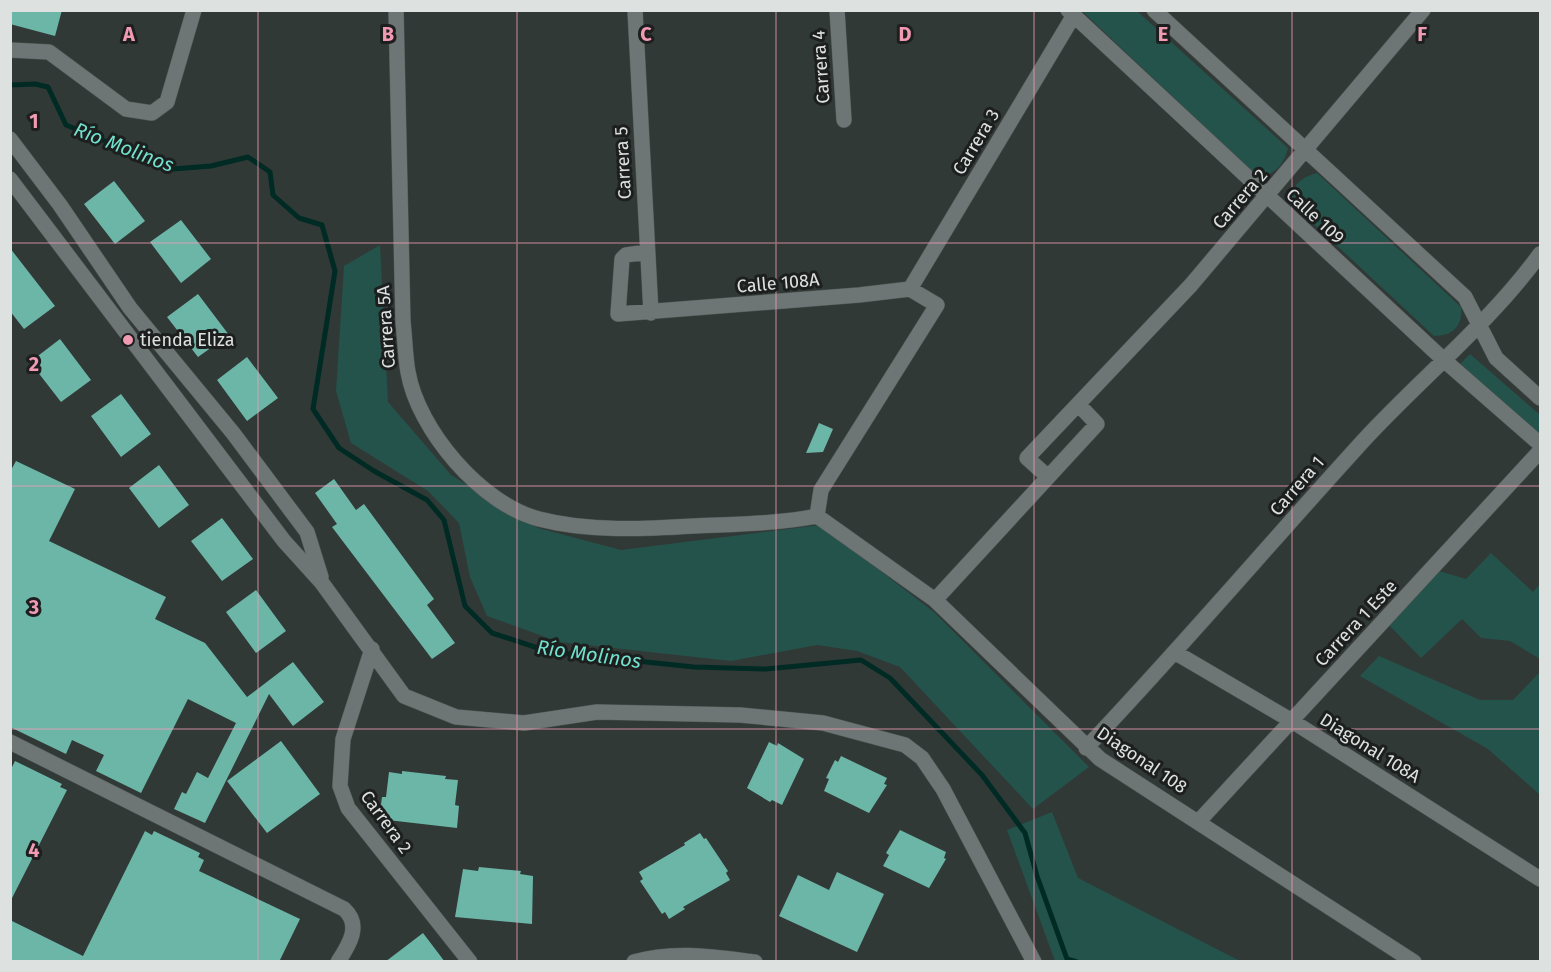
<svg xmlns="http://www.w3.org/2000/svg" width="1551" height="972" viewBox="0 0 1551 972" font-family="'Fira Sans',sans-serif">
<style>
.green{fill:#24534b}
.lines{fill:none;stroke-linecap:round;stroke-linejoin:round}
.stream{stroke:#002b24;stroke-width:5}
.building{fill:#6cb6a8}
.minor-casing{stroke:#505655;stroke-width:16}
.minor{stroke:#6d7674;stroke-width:15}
.grid{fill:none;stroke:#f19ab4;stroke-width:1.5;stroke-opacity:0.55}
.poi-dot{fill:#f19ab4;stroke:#1c1f1e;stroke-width:2}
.labels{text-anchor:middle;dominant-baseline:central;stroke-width:6;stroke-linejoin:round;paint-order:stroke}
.street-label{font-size:18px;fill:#dde1e0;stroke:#1c1f1e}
.poi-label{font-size:18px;fill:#dde1e0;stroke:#1c1f1e;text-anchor:start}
.water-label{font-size:20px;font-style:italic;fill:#72e2ce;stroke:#1c1f1e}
.grid-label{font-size:20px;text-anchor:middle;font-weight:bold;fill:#f19ab4;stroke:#1c1f1e;stroke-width:6;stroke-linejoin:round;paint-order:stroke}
</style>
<rect width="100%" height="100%" fill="#313937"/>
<path class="green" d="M 1082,11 L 1137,11 L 1288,148 C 1283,166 1277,172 1259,178 Z
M 1317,173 L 1461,307 C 1463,326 1453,336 1434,336 L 1290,202 C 1291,185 1302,177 1317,173 Z
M 380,245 L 388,402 L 451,475 L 538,528 L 621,550 L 820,525 L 934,612 L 1089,767 L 1033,809 L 900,667 L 857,651 L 817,645 L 731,661 L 559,642 L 487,616 L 470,577 L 459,523 L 428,491 L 351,443 L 336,391 L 344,266 Z
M 1470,354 L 1540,415 L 1540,434 L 1460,364 Z
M 1491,553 L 1533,592 L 1540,584 L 1540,659 L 1510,641 L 1481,638 L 1462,619 L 1421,658 L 1385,621 L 1439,571 L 1466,579 Z
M 1379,656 L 1480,700 L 1513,700 L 1540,672 L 1540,795 L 1488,749 L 1360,676 Z
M 1052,812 L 1078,878 L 1240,961 L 1055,961 L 1007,830 Z"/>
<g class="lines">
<path class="stream" d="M 10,85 L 35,84 L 48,87 L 66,125 L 173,169 L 211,166 L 248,157 L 270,172 L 273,195 L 299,218 L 322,225 L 335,271 L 313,409 L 339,448 L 374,471 L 427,500 L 444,520 L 465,606 L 492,633 L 550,652 L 694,667 L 766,669 L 861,660 L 890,678 L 982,775 L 1025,833 L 1037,876 L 1067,959 L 1077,962"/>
</g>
<path class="building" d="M 10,10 L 62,10 L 55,36 L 10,24 Z
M 114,181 L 145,221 L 115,244 L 84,204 Z
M 181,220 L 211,259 L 181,283 L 150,242 Z
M 10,248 L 55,306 L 24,329 L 10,311 Z
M 198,294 L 229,335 L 198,357 L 167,317 Z
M 60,339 L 91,380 L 61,402 L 30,362 Z
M 247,357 L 278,398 L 247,421 L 217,380 Z
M 121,394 L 151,434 L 121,457 L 91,416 Z
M 819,423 L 833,429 L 823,452 L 806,453 Z
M 16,461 L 75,489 L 49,541 L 166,597 L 155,619 L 205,643 L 247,697 L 293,662 L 324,702 L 293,726 L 269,694 L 205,823 L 174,809 L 182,792 L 186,794 L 197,772 L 208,778 L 236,723 L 188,699 L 141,793 L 96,771 L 104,755 L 72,740 L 66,754 L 10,727 L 10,472 Z
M 159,465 L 189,505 L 159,528 L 129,488 Z
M 334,479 L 356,510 L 364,504 L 434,599 L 427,605 L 455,643 L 432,659 L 332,527 L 337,524 L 315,493 Z
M 222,518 L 253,559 L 222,581 L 191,541 Z
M 256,590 L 286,631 L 256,653 L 226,612 Z
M 281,741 L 320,794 L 267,833 L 227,781 Z
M 769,742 L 777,746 L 778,743 L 804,759 L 782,805 L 772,800 L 770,802 L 747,788 Z
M 841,756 L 887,778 L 884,784 L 887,785 L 869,813 L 824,791 L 829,779 L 826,778 L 835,760 L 838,762 Z
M 15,761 L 62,784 L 60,787 L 67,790 L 10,902 L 10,771 Z
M 402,771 L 446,776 L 445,779 L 458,780 L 455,805 L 459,806 L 457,828 L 379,819 L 382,797 L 386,797 L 389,772 L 402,774 Z
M 900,830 L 946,852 L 944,858 L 946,859 L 929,888 L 883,866 L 889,855 L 886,853 Z
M 145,831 L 152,835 L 154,831 L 200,853 L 198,857 L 204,860 L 199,871 L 300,919 L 279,962 L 10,962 L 10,920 L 83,956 Z
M 700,833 L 704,839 L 706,838 L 728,871 L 726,873 L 730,880 L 683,907 L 685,909 L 669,919 L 665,912 L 662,914 L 640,881 L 643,879 L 639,872 L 685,845 L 684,843 Z
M 479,867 L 521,871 L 520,874 L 533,876 L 532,924 L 455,917 L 463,869 L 478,871 Z
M 837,872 L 884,894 L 857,952 L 779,916 L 798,875 L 829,890 Z
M 423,933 L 445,962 L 385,962 Z"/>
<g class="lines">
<defs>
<path id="minor" d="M 396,10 L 403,322 C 405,338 405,356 408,372 C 418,430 481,504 539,519 C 589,532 644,529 694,526 C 735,524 777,524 817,516
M 635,10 L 651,313
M 837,10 L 844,120
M 1068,10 L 1445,361 L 1540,444
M 1154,10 L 1465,297 L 1496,358 L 1540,398
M 10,50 L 49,52 L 126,109 L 152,113 L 167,102 L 194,10
M 10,139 L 60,205 L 130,308 L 233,433 L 307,532 L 321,577
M 10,179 L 284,541 L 322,583 L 404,696 L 456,717 L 524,723 L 597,712 L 740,715 L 823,723 L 905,745 L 922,758 L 943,789 L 1034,962
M 647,252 L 626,255 L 622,259 L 618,314 L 859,295 L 910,289 L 937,305 L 821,490 L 817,516
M 910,289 L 1074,15
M 1047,476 L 1027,458 L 1191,285 L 1423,10
M 817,516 L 935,600 L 1100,759 L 1414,962
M 935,600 L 1097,424 L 1078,404
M 372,649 L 343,739 L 340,786 L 348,808 L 470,962
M 1176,653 L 1292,721 L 1540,879
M 10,742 L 344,909 C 362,925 349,945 338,962
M 1086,748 C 1181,648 1270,543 1363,441 C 1421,378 1489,324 1540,254
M 1199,821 L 1540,451
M 634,962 C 674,950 715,957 755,962"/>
</defs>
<use href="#minor" class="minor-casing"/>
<use href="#minor" class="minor"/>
</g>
<path class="grid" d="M 258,10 L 258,962M 517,10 L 517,962M 776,10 L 776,962M 1034,10 L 1034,962M 1292,10 L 1292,962M 10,243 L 1540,243M 10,486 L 1540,486M 10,729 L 1540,729"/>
<circle class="poi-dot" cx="128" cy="340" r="6"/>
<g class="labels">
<g class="street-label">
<text transform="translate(821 67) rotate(-94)">Carrera 4</text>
<text transform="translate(976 142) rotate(-59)">Carrera 3</text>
<text transform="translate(623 163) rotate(-93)">Carrera 5</text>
<text transform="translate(1240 199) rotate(-49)">Carrera 2</text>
<text transform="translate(1315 216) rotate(43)">Calle 109</text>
<text transform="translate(778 283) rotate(-5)">Calle 108A</text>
<text transform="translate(386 327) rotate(-94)">Carrera 5A</text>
<text transform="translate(1297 486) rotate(-49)">Carrera 1</text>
<text transform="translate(1356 623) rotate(-47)">Carrera 1 Este</text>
<text transform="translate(1370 748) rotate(32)">Diagonal 108A</text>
<text transform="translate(1142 760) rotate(34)">Diagonal 108</text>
<text transform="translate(386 822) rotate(54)">Carrera 2</text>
</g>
<g class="poi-label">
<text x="140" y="340">tienda Eliza</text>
</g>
<g class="water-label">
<text transform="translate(124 147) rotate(21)">Río Molinos</text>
<text transform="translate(589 654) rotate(8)">Río Molinos</text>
</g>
</g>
<g class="grid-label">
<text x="129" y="41">A</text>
<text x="388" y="41">B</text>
<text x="646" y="41">C</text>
<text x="905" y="41">D</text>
<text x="1163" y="41">E</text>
<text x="1422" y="41">F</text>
<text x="34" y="128">1</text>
<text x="34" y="371">2</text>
<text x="34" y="614">3</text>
<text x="34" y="857">4</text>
</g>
<rect width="1551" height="972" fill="none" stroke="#dde1e0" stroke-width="24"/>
</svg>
